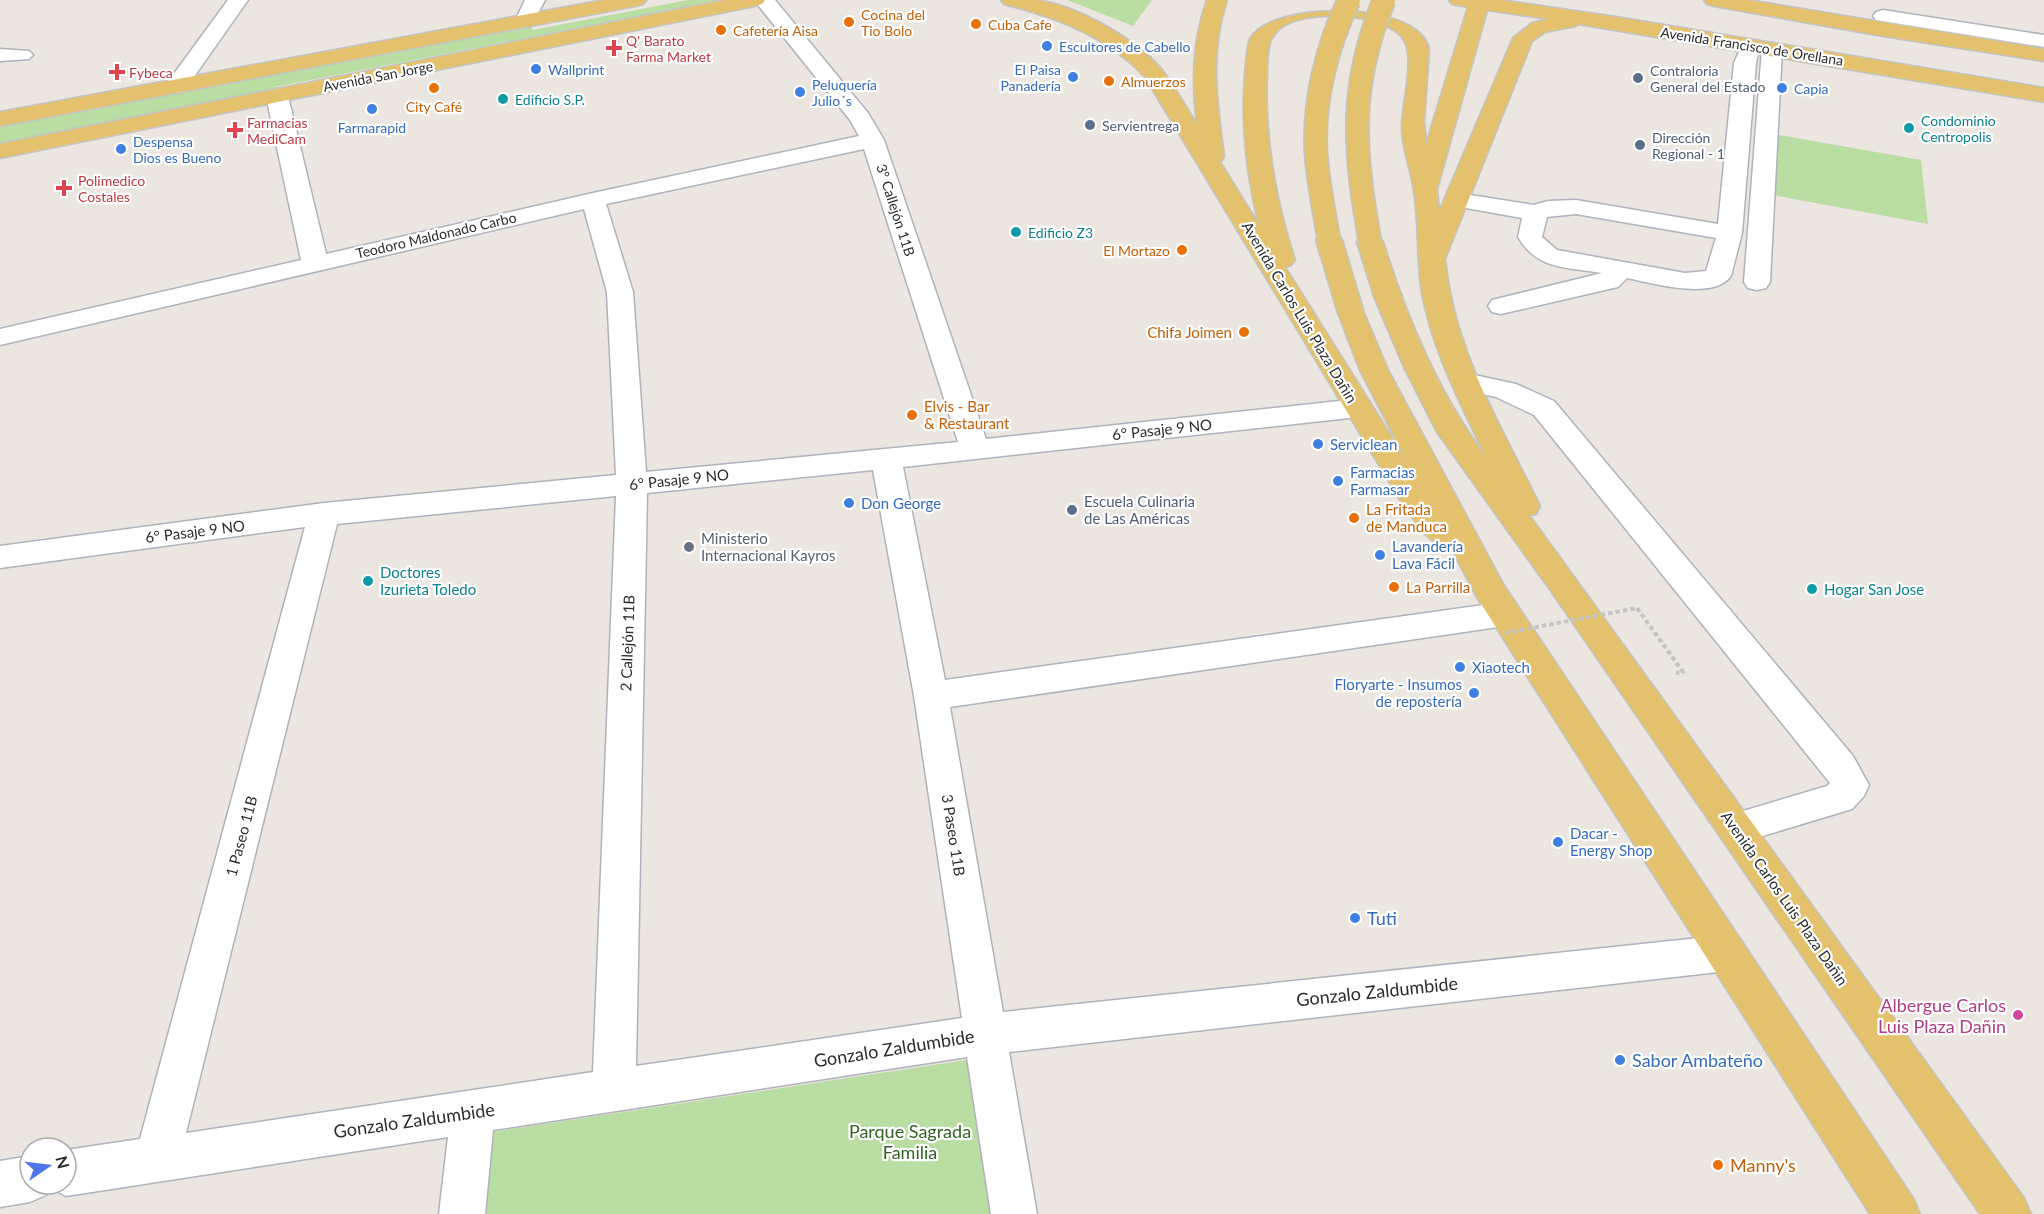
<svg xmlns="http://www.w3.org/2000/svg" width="2044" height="1214" viewBox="0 0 2044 1214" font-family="Lato,sans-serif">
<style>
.green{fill:#b9dda2}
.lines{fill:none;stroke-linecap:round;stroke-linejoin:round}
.minor-casing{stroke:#b0b2bb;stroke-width:3}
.major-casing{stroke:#c4c4c4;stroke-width:3}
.path{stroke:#c4c4c4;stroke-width:4;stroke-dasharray:4.5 3;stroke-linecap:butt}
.minor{fill:#fff;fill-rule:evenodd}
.major{fill:#e4c26d;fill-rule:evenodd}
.major-bridge-casing{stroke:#c4c4c4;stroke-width:25;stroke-linecap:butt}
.path-bridge{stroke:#c4c4c4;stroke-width:4;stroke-dasharray:4.5 3;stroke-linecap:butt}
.major-bridge{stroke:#e4c26d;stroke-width:22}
.food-dot{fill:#e8710a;stroke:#fff;stroke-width:2}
.shop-dot{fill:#3f7fe0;stroke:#fff;stroke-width:2}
.health-dot{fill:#e0444e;stroke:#fff;stroke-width:2}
.service-dot{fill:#5c6f8a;stroke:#fff;stroke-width:2}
.culture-dot{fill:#0f9aa8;stroke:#fff;stroke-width:2}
.worship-dot{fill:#6b7280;stroke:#fff;stroke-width:2}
.hotel-dot{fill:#d1479c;stroke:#fff;stroke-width:2}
.labels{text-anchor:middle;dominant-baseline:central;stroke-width:4.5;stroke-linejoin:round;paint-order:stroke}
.far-food-label{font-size:14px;fill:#c56008;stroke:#fff;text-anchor:start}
.far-health-label{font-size:14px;fill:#be3a42;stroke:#fff;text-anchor:start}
.far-shop-label{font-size:14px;fill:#366cbe;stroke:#fff;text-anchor:start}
.far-street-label{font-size:14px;fill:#2c2c2c;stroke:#fff}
.far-service-label{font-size:14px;fill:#4e5e75;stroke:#fff;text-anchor:start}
.far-culture-label{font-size:14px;fill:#0d838f;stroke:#fff;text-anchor:start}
.street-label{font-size:15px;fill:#2c2c2c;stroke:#fff}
.food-label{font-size:15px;fill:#c56008;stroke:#fff;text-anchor:start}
.shop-label{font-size:15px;fill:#366cbe;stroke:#fff;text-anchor:start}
.service-label{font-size:15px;fill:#4e5e75;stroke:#fff;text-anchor:start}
.worship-label{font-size:15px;fill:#5b616d;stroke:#fff;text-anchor:start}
.culture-label{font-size:15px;fill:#0d838f;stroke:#fff;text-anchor:start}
.near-shop-label{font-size:18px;fill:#366cbe;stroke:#fff;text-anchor:start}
.near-street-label{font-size:18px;fill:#2c2c2c;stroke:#fff}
.near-hotel-label{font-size:18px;fill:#b23c85;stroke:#fff;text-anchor:end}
.near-park-label{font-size:18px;fill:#336322;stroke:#fff}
.near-food-label{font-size:18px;fill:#c56008;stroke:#fff;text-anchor:start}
</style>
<rect width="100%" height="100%" fill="#ece6e0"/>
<path class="green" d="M 688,0 L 723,0 L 275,87 L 277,96 L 0,151 L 0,119 L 526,19 L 533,30 Z
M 1067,0 L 1152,0 L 1133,26 Z
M 1774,134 L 1921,160 L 1928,224 L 1773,195 Z
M 973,1059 L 994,1214 L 483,1214 L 492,1132 Z"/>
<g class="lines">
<defs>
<path id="minor" d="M 228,0 L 248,0 L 184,91 L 176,93 L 168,91 L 165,86 Z
M 525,0 L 545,0 L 533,23 L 519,23 L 516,19 Z
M 754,0 L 775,0 L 868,113 L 884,140 L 986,439 L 1358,399 L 1368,401 L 1372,408 L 1368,415 L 1358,417 L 903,467 L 945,680 L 1505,602 L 1517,605 L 1522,614 L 1517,623 L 1505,626 L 950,707 L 1003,1012 L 1727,935 L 1741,940 L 1747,953 L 1741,966 L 1727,971 L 1009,1052 L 1037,1214 L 991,1214 L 967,1057 L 493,1130 L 485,1214 L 439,1214 L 448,1137 L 66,1196 L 49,1187 L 46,1195 L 30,1202 L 0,1207 L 0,1161 L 30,1156 L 30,1184 L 66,1184 L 66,1150 L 140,1139 L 305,527 L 0,568 L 0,546 L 324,503 L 616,475 L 607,292 L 584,209 L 0,345 L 0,329 L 301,260 L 266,96 L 269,91 L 277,89 L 285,91 L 288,96 L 326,254 L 593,193 L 859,136 L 850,120 ZM 864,149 L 958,442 L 646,472 L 633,292 L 606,204 ZM 873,470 L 914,696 L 962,1018 L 636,1066 L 647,493 ZM 616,496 L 593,1072 L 186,1133 L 337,524 Z
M 1883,10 L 2044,35 L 2044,47 L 1876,20 L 1873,16 L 1876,12 Z
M 1750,40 L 1757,42 L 1760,46 L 1756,63 L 1742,233 L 1731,276 C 1713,301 1652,283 1627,278 L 1618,287 L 1501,314 L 1492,312 L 1488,306 L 1492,300 L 1602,273 C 1567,267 1537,270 1518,237 L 1522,218 L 1449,205 L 1446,200 L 1449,195 L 1458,193 L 1534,205 L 1548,201 L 1576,200 L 1718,224 L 1734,63 L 1743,42 ZM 1576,214 L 1716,238 L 1706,271 L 1685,273 L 1557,250 L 1542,237 L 1547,217 Z
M 1772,43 L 1779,45 L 1782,49 L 1770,282 L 1766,288 L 1757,290 L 1748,288 L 1744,282 L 1762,49 L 1765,45 Z
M 0,49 L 29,51 L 33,55 L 29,59 L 0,61 Z
M 1465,373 L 1516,384 L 1554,401 L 1853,756 L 1869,785 L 1864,796 L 1852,809 L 1736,844 L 1723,839 L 1717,828 L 1723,817 L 1827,786 L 1830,783 L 1534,415 L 1496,397 L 1455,388 L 1451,382 L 1455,376 Z"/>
<path id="major" d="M 604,0 L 646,0 L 643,4 L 636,6 L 0,126 L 0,112 Z
M 725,0 L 765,0 L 762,4 L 755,6 L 0,158 L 0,144 Z
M 1001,0 C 1012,0 1023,0 1034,0 C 1073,3 1138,40 1162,70 C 1175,87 1186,107 1197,125 C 1192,82 1192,42 1207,0 L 1227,0 C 1209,53 1217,103 1224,157 L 1220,162 L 1259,225 C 1247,176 1241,127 1245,76 C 1246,65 1246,50 1250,39 C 1271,0 1421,0 1429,50 L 1424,121 L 1426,145 L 1468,7 L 1452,4 L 1449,0 L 1500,0 L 1616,17 L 2044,88 L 2044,102 L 1578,24 L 1576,26 L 1545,32 L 1532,41 L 1445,259 C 1454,351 1500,424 1540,506 L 1536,514 L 1529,515 L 2024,1198 L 2031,1214 L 1980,1214 L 1551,591 L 1437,432 L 1404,367 L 1375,299 L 1357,242 L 1361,237 L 1370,234 L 1379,237 L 1383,242 C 1407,318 1438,393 1486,457 C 1461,404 1433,352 1422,293 C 1416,258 1420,220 1413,185 C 1410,166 1402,148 1402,128 C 1401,103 1420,49 1398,33 C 1379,18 1348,15 1324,16 C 1306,17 1282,20 1272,38 C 1267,46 1267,63 1267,73 C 1264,138 1275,199 1295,260 L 1291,265 L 1285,267 L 1408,463 L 1360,370 L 1338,313 L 1316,240 L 1320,235 L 1329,232 L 1338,235 L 1342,240 L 1364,313 L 1388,370 L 1503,584 L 1913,1198 L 1920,1214 L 1870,1214 L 1478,599 L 1449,544 C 1429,549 1413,517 1402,503 L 1145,77 C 1107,36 1058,18 1004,4 ZM 1487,10 L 1549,19 L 1532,23 L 1513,38 L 1439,212 L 1437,189 Z
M 1704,0 L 1748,0 L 2044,49 L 2044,61 L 1883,36 L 1714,6 L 1707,4 Z"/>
</defs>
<use href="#minor" class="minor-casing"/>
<use href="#major" class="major-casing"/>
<path class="path" d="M 1637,608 L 1683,672 L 1676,673"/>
<use href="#minor" class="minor"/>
<use href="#major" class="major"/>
<defs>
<path id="major-bridge" d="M 1329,240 C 1324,211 1318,182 1316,153 C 1313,101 1327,46 1349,0
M 1370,242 C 1354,149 1348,89 1384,0"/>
</defs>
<use href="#major-bridge" class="major-bridge-casing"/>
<path class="path-bridge" d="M 1505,633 L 1637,608"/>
<use href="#major-bridge" class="major-bridge"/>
</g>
<g class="food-dot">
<circle cx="849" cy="22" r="6"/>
<circle cx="976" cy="24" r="6"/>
<circle cx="721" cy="30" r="6"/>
<circle cx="1109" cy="81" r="6"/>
<circle cx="434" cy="88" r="6"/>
<circle cx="1182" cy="250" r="6"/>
<circle cx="1244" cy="332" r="6"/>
<circle cx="912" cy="415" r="6"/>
<circle cx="1354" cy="518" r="6"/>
<circle cx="1394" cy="587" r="6"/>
<circle cx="1718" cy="1165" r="6"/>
</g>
<g class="shop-dot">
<circle cx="1047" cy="46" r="6"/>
<circle cx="536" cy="69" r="6"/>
<circle cx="1073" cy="77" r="6"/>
<circle cx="1782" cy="88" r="6"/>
<circle cx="800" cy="92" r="6"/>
<circle cx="372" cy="109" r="6"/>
<circle cx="121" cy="149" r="6"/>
<circle cx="1318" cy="444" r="6"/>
<circle cx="1338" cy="481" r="6"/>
<circle cx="849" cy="503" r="6"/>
<circle cx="1380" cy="555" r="6"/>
<circle cx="1460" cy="667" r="6"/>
<circle cx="1474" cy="693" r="6"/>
<circle cx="1558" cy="842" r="6"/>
<circle cx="1355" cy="918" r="6"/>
<circle cx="1620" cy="1060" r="6"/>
</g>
<g class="health-dot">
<path d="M611 39h6v6h6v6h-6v6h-6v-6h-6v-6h6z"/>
<path d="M114 63h6v6h6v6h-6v6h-6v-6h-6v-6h6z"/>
<path d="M232 121h6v6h6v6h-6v6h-6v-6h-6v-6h6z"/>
<path d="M61 179h6v6h6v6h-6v6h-6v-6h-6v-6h6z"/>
</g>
<g class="service-dot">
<circle cx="1638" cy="78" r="6"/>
<circle cx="1090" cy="125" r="6"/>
<circle cx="1640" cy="145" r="6"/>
<circle cx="1072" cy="510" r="6"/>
</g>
<g class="culture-dot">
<circle cx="503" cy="99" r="6"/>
<circle cx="1909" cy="128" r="6"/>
<circle cx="1016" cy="232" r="6"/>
<circle cx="368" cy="581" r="6"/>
<circle cx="1812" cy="589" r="6"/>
</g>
<circle class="worship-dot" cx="689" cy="547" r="6"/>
<circle class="hotel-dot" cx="2018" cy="1015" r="6"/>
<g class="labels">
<g class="far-food-label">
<text x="861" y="14">Cocina del<tspan x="861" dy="16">Tio Bolo</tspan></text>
<text x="988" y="24">Cuba Cafe</text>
<text x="733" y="30">Cafetería Aisa</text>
<text x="1121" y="81">Almuerzos</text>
<text x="434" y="106" text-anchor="middle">City Café</text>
<text x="1170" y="250" text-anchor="end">El Mortazo</text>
</g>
<g class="far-health-label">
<text x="626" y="40">Q' Barato<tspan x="626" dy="16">Farma Market</tspan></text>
<text x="129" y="72">Fybeca</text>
<text x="247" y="122">Farmacias<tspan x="247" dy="16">MediCam</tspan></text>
<text x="78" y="180">Polimedico<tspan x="78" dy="16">Costales</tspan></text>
</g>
<g class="far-shop-label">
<text x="1059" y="46">Escultores de Cabello</text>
<text x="548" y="69">Wallprint</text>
<text x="1061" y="69" text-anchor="end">El Paisa<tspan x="1061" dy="16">Panadería</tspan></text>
<text x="812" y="84">Peluquería<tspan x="812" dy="16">Julio´s</tspan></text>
<text x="1794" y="88">Capia</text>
<text x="372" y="127" text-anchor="middle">Farmarapid</text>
<text x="133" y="141">Despensa<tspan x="133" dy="16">Dios es Bueno</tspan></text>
</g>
<g class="far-street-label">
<text transform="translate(1752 46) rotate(9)">Avenida Francisco de Orellana</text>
<text transform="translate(378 76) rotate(-11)">Avenida San Jorge</text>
<text transform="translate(896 210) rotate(72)">3° Callejón 11B</text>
<text transform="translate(436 235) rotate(-13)">Teodoro Maldonado Carbo</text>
</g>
<g class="far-service-label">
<text x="1650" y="70">Contraloria<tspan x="1650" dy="16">General del Estado</tspan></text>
<text x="1102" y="125">Servientrega</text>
<text x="1652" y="137">Dirección<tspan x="1652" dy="16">Regional - 1</tspan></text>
</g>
<g class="far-culture-label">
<text x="515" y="99">Edificio S.P.</text>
<text x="1921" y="120">Condominio<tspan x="1921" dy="16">Centropolis</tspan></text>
<text x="1028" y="232">Edificio Z3</text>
</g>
<g class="street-label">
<text transform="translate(1300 312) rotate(59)">Avenida Carlos Luis Plaza Dañin</text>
<text transform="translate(1162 429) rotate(-6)">6° Pasaje 9 NO</text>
<text transform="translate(679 479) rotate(-6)">6° Pasaje 9 NO</text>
<text transform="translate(195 531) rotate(-7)">6° Pasaje 9 NO</text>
<text transform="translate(627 643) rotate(-88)">2 Callejón 11B</text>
<text transform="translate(954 835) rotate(81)">3 Paseo 11B</text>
<text transform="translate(241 836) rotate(-75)">1 Paseo 11B</text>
<text transform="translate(1785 898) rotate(55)">Avenida Carlos Luis Plaza Dañin</text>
</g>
<g class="food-label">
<text x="1232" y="332" text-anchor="end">Chifa Joimen</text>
<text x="924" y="406">Elvis - Bar<tspan x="924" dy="17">&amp; Restaurant</tspan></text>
<text x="1366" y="509">La Fritada<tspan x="1366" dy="17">de Manduca</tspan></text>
<text x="1406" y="587">La Parrilla</text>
</g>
<g class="shop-label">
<text x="1330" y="444">Serviclean</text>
<text x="1350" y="472">Farmacias<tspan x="1350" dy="17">Farmasar</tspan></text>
<text x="861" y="503">Don George</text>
<text x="1392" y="546">Lavandería<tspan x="1392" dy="17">Lava Fácil</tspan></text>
<text x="1472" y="667">Xiaotech</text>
<text x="1462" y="684" text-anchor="end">Floryarte - Insumos<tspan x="1462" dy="17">de repostería</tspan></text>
<text x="1570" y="833">Dacar -<tspan x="1570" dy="17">Energy Shop</tspan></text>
</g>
<g class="service-label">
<text x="1084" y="501">Escuela Culinaria<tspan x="1084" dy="17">de Las Américas</tspan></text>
</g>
<g class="worship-label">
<text x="701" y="538">Ministerio<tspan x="701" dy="17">Internacional Kayros</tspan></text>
</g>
<g class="culture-label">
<text x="380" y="572">Doctores<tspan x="380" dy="17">Izurieta Toledo</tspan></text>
<text x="1824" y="589">Hogar San Jose</text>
</g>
<g class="near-shop-label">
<text x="1367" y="918">Tuti</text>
<text x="1632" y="1060">Sabor Ambateño</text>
</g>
<g class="near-street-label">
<text transform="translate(1377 991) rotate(-6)">Gonzalo Zaldumbide</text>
<text transform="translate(894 1048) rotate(-9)">Gonzalo Zaldumbide</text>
<text transform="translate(414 1120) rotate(-8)">Gonzalo Zaldumbide</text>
</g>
<g class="near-hotel-label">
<text x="2006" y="1005">Albergue Carlos<tspan x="2006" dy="21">Luis Plaza Dañin</tspan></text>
</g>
<g class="near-park-label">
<text x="910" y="1131">Parque Sagrada<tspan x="910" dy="21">Familia</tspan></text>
</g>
<g class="near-food-label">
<text x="1730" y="1165">Manny's</text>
</g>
</g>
<g transform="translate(48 1166) rotate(76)"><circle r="28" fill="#ffffff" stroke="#ababab" stroke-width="1.5"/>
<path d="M0-4.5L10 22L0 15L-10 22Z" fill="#5075e9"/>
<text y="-9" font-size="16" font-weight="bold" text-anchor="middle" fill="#2c2c2c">N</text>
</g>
</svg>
